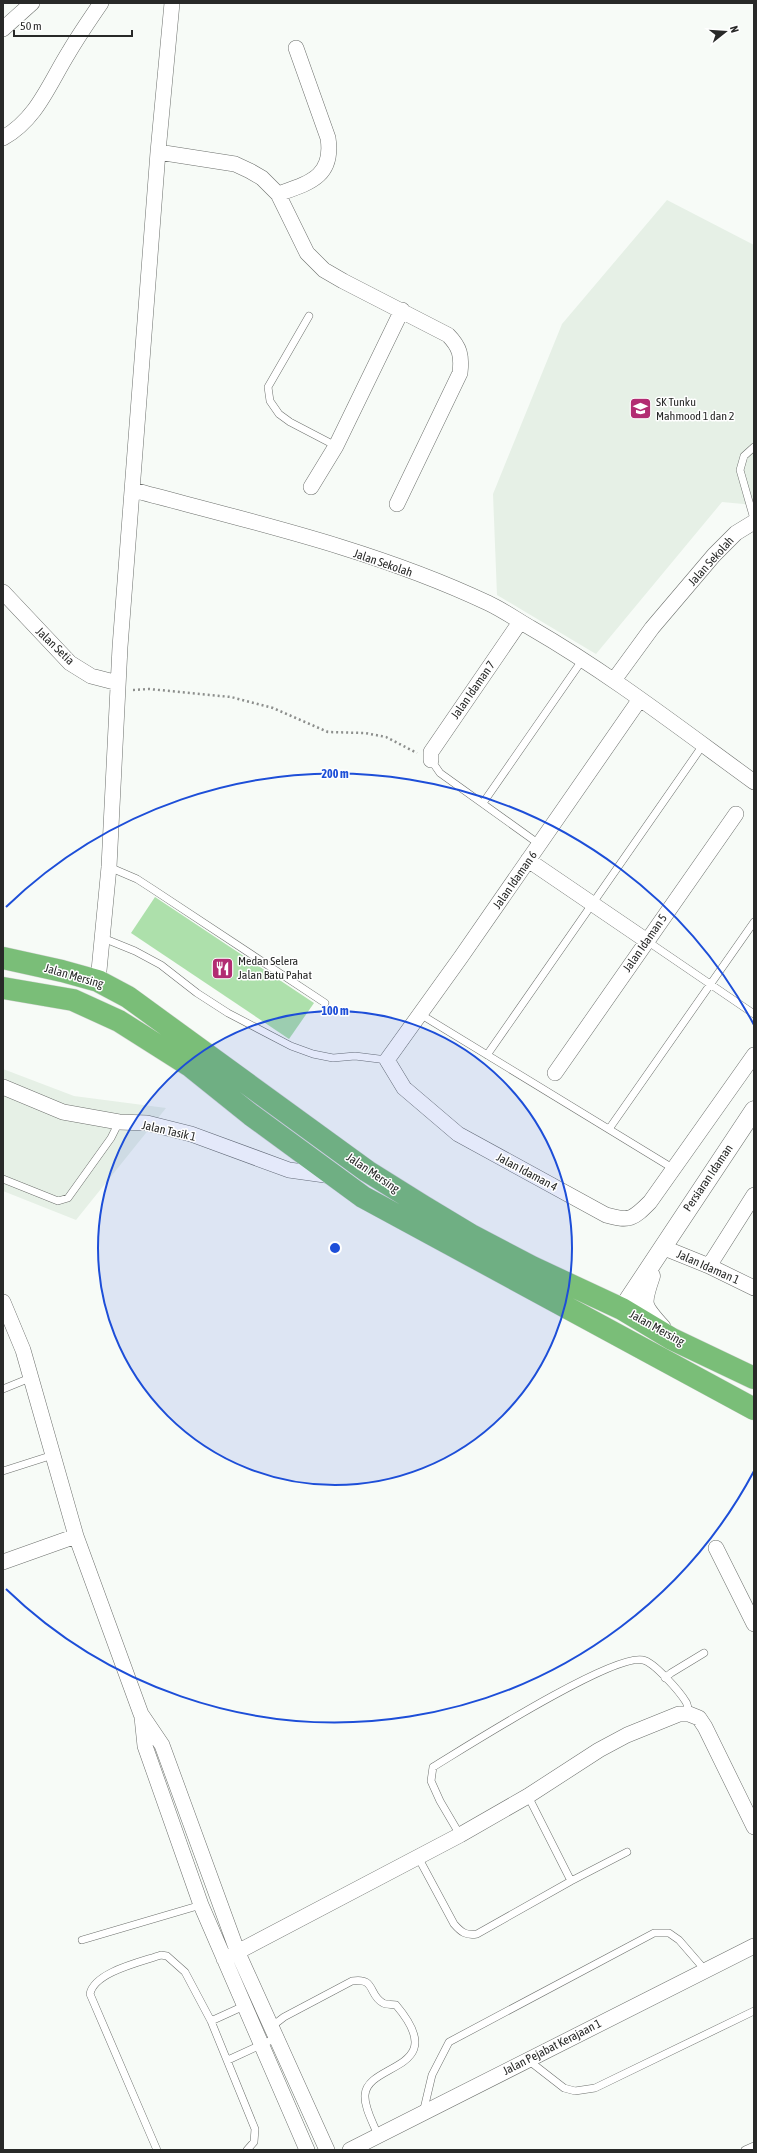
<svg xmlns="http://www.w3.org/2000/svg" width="757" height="2153" viewBox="0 0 757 2153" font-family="'Asap Condensed',sans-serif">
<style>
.built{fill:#e6f0e6}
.building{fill:#ade0ab}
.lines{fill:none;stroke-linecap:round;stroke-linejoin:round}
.service-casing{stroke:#6d706d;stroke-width:8}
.minor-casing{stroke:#6d706d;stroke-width:16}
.tertiary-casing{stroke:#6d706d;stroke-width:19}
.trunk-casing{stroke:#d8d8d8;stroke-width:23}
.path{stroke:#8d8f8d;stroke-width:2.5;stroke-dasharray:2 3;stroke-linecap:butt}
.service{stroke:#fff;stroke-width:7}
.minor{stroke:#fff;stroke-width:15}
.tertiary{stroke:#fff;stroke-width:18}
.trunk{stroke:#7abe78;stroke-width:22}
.ring{fill:none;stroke:#1d4ed8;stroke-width:2}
.labels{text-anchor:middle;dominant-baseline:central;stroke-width:3;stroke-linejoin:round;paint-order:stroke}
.poi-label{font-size:12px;fill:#282928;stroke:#fff;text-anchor:start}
.street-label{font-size:12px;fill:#282928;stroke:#fff}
.centre{fill:#1d4ed8;stroke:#fff;stroke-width:2}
.ring-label{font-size:12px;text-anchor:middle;font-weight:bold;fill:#1d4ed8;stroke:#fff;stroke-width:3;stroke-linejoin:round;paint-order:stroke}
</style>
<rect width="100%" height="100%" fill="#f7fbf7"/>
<path class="built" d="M 667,200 L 754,245 L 754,505 L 722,502 L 596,654 L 497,595 L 493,494 L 562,324 Z
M 3,1069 L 74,1096 L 166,1108 L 76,1220 L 3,1191 Z"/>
<path class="building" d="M 155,897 L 314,1003 L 289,1039 L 131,933 Z"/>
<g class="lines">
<defs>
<path id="service" d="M 309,316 L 268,387 L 270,401 L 279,414 L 290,422 L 336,446
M 754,447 L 744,456 L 740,470 L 754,519
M 431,760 L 440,773 L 539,844
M 483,803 L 583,659
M 109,867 L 137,879 L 154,890 L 325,1003
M 103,938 L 135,951 L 161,965 L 197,993 L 228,1013 L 291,1046 L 313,1054 L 333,1058 L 355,1056 L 387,1060
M 647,941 L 754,1014
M 420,1014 L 674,1169
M 487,1055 L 703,745
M 609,1129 L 754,922
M 3,1179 L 58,1201 L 68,1198 L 111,1138 L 119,1122
M 3,1389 L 30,1378
M 3,1471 L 53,1455
M 665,1678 L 671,1673 L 704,1653
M 460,1835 L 440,1801 L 431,1781 L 433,1767 C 466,1747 613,1653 643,1660 C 654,1662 680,1692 686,1702 C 688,1705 688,1710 689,1714
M 418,1857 L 454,1924 C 461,1932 466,1936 477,1934 L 571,1881 L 528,1796
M 571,1881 L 627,1852
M 82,1940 L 201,1905
M 211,2021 L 244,2006
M 271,2027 L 284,2017 L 352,1981 C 376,1977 368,1995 383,2003 C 386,2005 392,2004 396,2005 C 452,2071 367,2062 365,2095 C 364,2108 374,2124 378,2136
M 228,2060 L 276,2038
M 528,2060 L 564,2088 L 575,2091 L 595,2088 L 754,2011
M 423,2113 L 432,2075 L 449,2042 L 654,1933 L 669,1933 L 679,1940 L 705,1970
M 157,2150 L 90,1994 C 94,1972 141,1962 161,1955 L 167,1956 L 185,1972 L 211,2021 L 255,2129 L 254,2142 L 247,2150
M 745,2150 L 754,2146"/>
<path id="minor" d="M 3,29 L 32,3
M 3,138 C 37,119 49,84 69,52 C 79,35 90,19 101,3
M 158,152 L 235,164 L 250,171 L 262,178 L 278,194 L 307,253 L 324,270 L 343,281 L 448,335 C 460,347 462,356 460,373 L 397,504
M 278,194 C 309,183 334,177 328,138 L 296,48
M 311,487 L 336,446 L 402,310
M 133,490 C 253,522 376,550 488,603 C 503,610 517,620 531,628 C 609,673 681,729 754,782
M 3,592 L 70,663 L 91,676 L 118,683
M 614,680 L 652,628 L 714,555 L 736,533 L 754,522
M 640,699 L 461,957 L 387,1060 L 404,1088 L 458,1134 L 606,1215 C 630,1222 633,1219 650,1202 L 754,1055
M 431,760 L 431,752 L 520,622
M 528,860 L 647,941
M 98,981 L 109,867 L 120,647 L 158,152 L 172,3
M 555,1073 L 736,814
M 3,1087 L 63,1112 L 119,1122 L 147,1123 L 191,1134 L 289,1170 L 332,1176
M 662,1247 L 709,1266 L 754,1288
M 709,1266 L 754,1195
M 3,1302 L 23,1350 L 76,1536 L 141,1714 L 162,1745 L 238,1953 L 327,2150
M 716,1548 L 754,1624
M 3,1562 L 76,1536
M 142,1717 L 145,1746 L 201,1905 L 307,2150
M 224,1959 L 460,1835 L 528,1796 L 599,1750 L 627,1735 L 679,1714 L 689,1714 L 699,1718 L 705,1727 L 754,1827
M 350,2150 L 754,1946"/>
<path id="tertiary" d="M 651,1276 C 641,1305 641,1305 662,1328
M 622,1309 L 754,1110"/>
<path id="trunk" d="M 3,958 L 62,971 L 98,981 L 128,997 L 367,1171 L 423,1206 L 471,1235 L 532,1267 L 622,1309 L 672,1339 L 754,1378
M 3,988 L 73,1000 L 119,1021 L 190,1066 L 251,1115 L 363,1197 L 754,1409"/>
</defs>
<use href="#service" class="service-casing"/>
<use href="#minor" class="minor-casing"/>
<use href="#tertiary" class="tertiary-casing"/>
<use href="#trunk" class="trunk-casing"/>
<path class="path" d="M 133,690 L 149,689 L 231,697 L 273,708 L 328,732 L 365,733 L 386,737 L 417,753"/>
<use href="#service" class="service"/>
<use href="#minor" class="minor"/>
<use href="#tertiary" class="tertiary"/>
<use href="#trunk" class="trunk"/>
</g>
<circle cx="335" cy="1248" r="237" fill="#1d4ed8" fill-opacity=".12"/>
<g class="ring">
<circle cx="335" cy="1248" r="237"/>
<path d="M754 1471A474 474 0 0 1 6 1589M6 907A474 474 0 0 1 754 1025"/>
</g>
<defs>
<symbol id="school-square" viewBox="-11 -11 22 22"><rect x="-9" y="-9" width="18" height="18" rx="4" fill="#b22c72" stroke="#fff"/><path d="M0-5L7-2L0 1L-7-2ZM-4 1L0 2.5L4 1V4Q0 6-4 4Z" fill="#fff"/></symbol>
<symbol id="restaurant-square" viewBox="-11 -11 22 22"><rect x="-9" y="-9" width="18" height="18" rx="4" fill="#b22c72" stroke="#fff"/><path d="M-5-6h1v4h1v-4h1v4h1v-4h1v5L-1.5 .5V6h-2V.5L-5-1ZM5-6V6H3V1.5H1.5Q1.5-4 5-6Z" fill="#fff"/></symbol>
</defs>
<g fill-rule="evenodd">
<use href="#school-square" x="628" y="396" width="25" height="25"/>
<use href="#restaurant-square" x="210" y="956" width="25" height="25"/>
</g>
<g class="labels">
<g class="poi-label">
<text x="656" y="402">SK Tunku<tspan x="656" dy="14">Mahmood 1 dan 2</tspan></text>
<text x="238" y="961">Medan Selera<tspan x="238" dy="14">Jalan Batu Pahat</tspan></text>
</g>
<g class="street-label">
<text transform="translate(711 561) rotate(-48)">Jalan Sekolah</text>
<text transform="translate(383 563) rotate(19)">Jalan Sekolah</text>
<text transform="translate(55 646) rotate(44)">Jalan Setia</text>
<text transform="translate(473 690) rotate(-55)">Jalan Idaman 7</text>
<text transform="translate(515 880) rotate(-55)">Jalan Idaman 6</text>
<text transform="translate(645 943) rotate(-55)">Jalan Idaman 5</text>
<text transform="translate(74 976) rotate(16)">Jalan Mersing</text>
<text transform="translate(169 1131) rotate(13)">Jalan Tasik 1</text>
<text transform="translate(527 1172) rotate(28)">Jalan Idaman 4</text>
<text transform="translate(373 1173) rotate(34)">Jalan Mersing</text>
<text transform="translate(708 1178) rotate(-56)">Persiaran Idaman</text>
<text transform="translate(708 1267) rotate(24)">Jalan Idaman 1</text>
<text transform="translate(657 1328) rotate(29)">Jalan Mersing</text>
<text transform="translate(552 2047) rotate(-27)">Jalan Pejabat Kerajaan 1</text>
</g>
</g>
<circle cx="335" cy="1248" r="6" class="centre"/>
<g class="ring-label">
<text x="335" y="778">200 m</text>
<text x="335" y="1015">100 m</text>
</g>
<rect width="757" height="2153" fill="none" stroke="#282928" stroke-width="8"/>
<g transform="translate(725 32) rotate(73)" stroke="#ffffff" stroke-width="3" paint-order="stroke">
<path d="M0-3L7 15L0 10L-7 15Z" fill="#282928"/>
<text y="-6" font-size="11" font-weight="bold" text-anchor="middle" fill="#282928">N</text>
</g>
<path d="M14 30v6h118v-6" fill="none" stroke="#282928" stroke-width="2"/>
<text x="20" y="30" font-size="12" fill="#282928" stroke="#ffffff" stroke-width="3" paint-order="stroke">50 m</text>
</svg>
